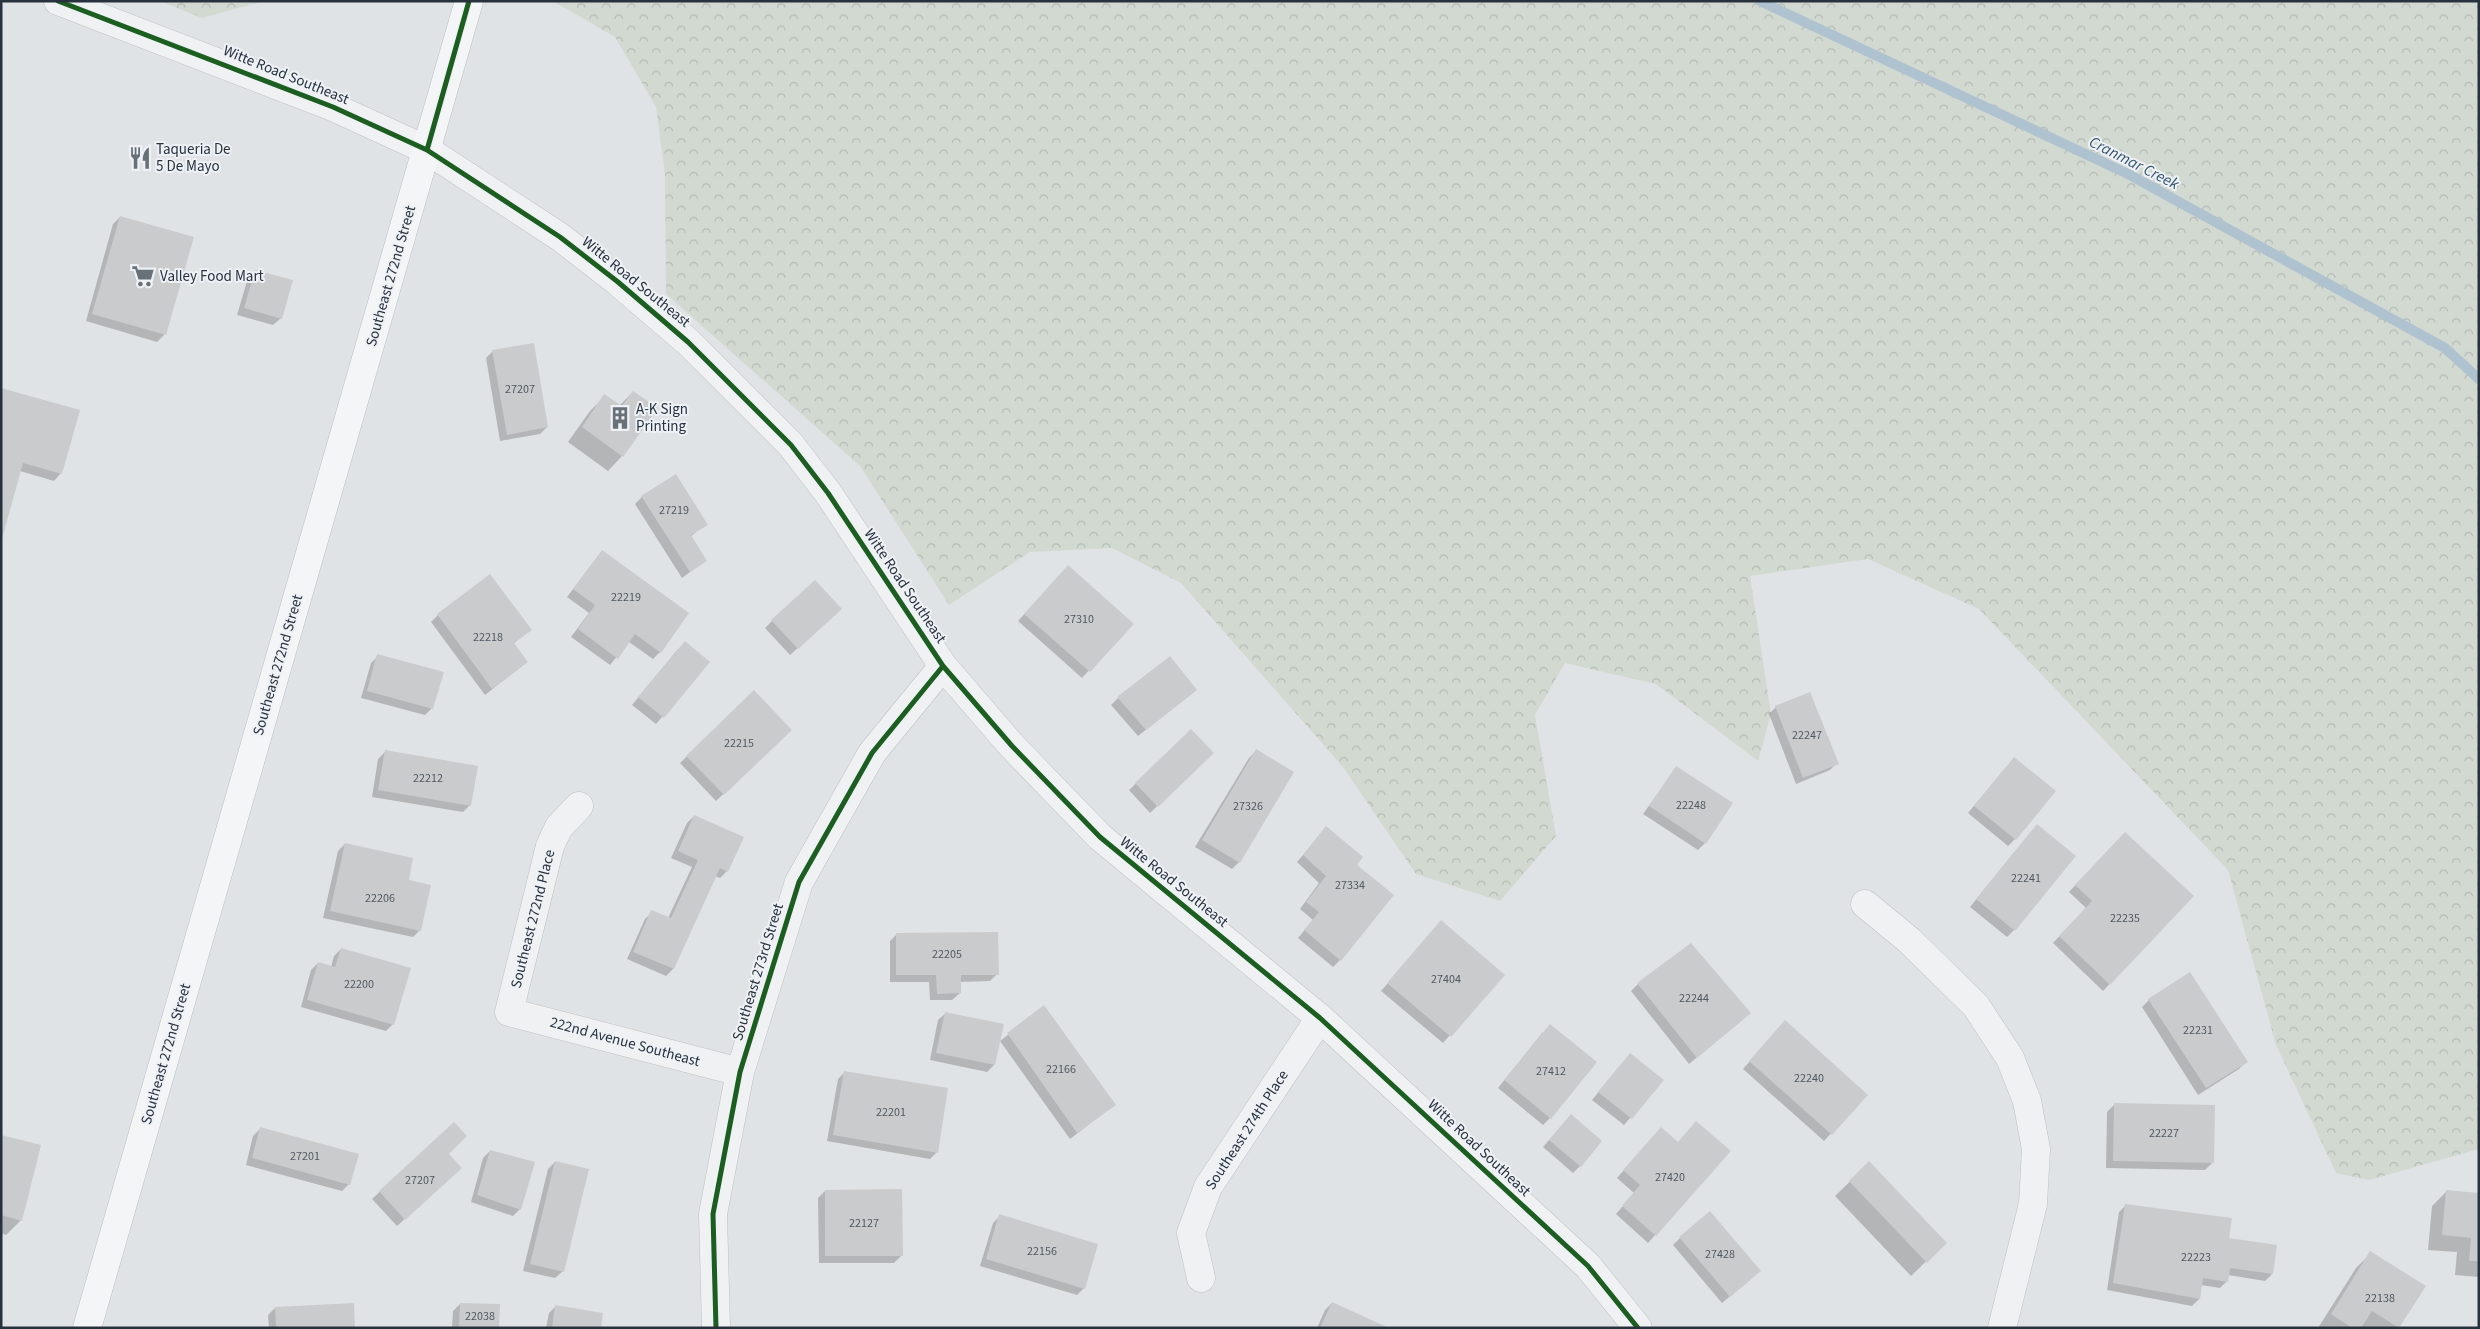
<svg xmlns="http://www.w3.org/2000/svg" width="2480" height="1329" viewBox="0 0 2480 1329" font-family="'Source Sans 3',sans-serif">
<style>
.forest{fill:url(#forest-crowns)}
.shadow{fill:#0003}
.lines{fill:none;stroke-linecap:round;stroke-linejoin:round}
.stream{stroke:#afc2cf;stroke-width:10}
.building{fill:#c9cbcd}
.minor-casing{stroke:#bec1c3;stroke-width:29}
.tertiary-casing{stroke:#bec1c3;stroke-width:29}
.primary-casing{stroke:#bcc0c3;stroke-width:29}
.minor{stroke:#f0f1f2;stroke-width:28}
.tertiary{stroke:#f0f1f2;stroke-width:28}
.primary{stroke:#f4f5f6;stroke-width:28}
.cycleway-casing{stroke:#eef1f5;stroke-width:8}
.cycleway{stroke:#1b5e20;stroke-width:5}
.labels{text-anchor:middle;dominant-baseline:central;stroke-width:4;stroke-linejoin:round;paint-order:stroke}
.number-label{font-size:12px;fill:#515962}
.street-label{font-size:15px;fill:#28323e;stroke:#eef1f5}
.poi-label{font-size:15px;fill:#28323e;stroke:#eef1f5;text-anchor:start}
.water-label{font-size:16px;font-style:italic;fill:#345570;stroke:#eef1f5}
</style>
<defs>
<pattern id="forest-crowns" width="20" height="18" patternUnits="userSpaceOnUse" patternTransform="scale(1.25)"><rect width="20" height="18" fill="#d2d9d1"/><path d="M2 6a3 3 0 1 1 6 0M12 15a3 3 0 1 1 6 0" fill="none" stroke="#b4bbb4"/></pattern>
</defs>
<rect width="100%" height="100%" fill="#e0e3e5"/>
<path class="forest" d="M 160,1 L 264,1 L 202,18 Z
M 553,1 L 2479,1 L 2479,1149 L 2369,1180 L 2336,1173 L 2276,1045 L 2228,870 L 1979,609 L 1868,559 L 1750,576 L 1771,714 L 1758,761 L 1656,684 L 1565,663 L 1535,715 L 1556,836 L 1500,901 L 1416,874 L 1343,767 L 1181,583 L 1112,548 L 1030,552 L 949,605 L 860,466 L 666,294 L 665,174 L 656,107 L 615,37 Z"/>
<path class="shadow" d="M 120,217 L 192,238 L 164,335 L 157,342 L 86,321 L 113,224 Z
M 255,271 L 281,318 L 273,325 L 237,315 L 248,278 Z
M 493,351 L 547,427 L 540,434 L 500,441 L 486,358 Z
M 1,390 L 61,473 L 54,481 L 20,471 L 1,537 Z
M 633,392 L 622,456 L 608,471 L 568,442 L 590,411 L 605,396 L 619,406 Z
M 676,476 L 706,524 L 690,537 L 705,561 L 682,578 L 635,504 L 642,497 Z
M 602,551 L 660,652 L 653,659 L 629,642 L 610,665 L 571,637 L 589,613 L 567,597 Z
M 1061,574 L 1132,624 L 1082,678 L 1018,621 Z
M 438,615 L 530,630 L 513,644 L 527,662 L 485,695 L 431,622 Z
M 833,616 L 790,655 L 765,628 L 772,621 Z
M 678,649 L 709,662 L 656,724 L 632,705 Z
M 378,656 L 432,708 L 425,715 L 361,698 L 371,663 Z
M 1196,690 L 1138,736 L 1111,705 L 1118,698 Z
M 754,692 L 790,730 L 716,801 L 680,763 Z
M 1776,707 L 1837,763 L 1830,770 L 1796,784 L 1769,714 Z
M 1191,731 L 1212,753 L 1150,813 L 1129,790 Z
M 1256,751 L 1239,862 L 1232,869 L 1195,847 L 1249,758 Z
M 385,752 L 470,805 L 463,812 L 372,797 L 378,759 Z
M 2007,766 L 2015,839 L 2008,846 L 1968,813 Z
M 1677,767 L 1705,843 L 1698,850 L 1643,814 Z
M 694,816 L 727,871 L 720,878 L 715,876 L 673,969 L 666,976 L 627,959 L 645,919 L 652,912 L 668,918 L 692,867 L 671,858 L 687,823 Z
M 1326,828 L 1355,865 L 1340,960 L 1333,967 L 1298,938 L 1313,920 L 1300,909 L 1319,883 L 1297,862 Z
M 2030,833 L 2014,930 L 2007,937 L 1970,907 Z
M 2118,840 L 2192,896 L 2103,991 L 2053,943 L 2086,908 L 2069,892 Z
M 345,844 L 407,881 L 420,930 L 413,937 L 323,918 L 338,851 Z
M 1435,929 L 1503,975 L 1443,1043 L 1381,991 Z
M 897,934 L 997,974 L 990,981 L 959,982 L 960,993 L 952,1000 L 930,1000 L 929,982 L 890,982 L 890,941 Z
M 341,949 L 393,1024 L 386,1031 L 301,1007 L 311,970 L 318,963 L 331,967 L 334,956 Z
M 1638,984 L 1742,1020 L 1689,1064 L 1631,991 Z
M 2149,1000 L 2246,1062 L 2239,1069 L 2198,1095 L 2142,1007 Z
M 1044,1007 L 1114,1105 L 1070,1139 L 1000,1041 Z
M 946,1013 L 994,1065 L 987,1072 L 930,1060 L 938,1020 Z
M 1778,1029 L 1866,1095 L 1824,1141 L 1743,1069 Z
M 1543,1032 L 1550,1118 L 1543,1125 L 1498,1088 Z
M 1623,1062 L 1662,1081 L 1624,1125 L 1592,1100 Z
M 845,1072 L 937,1152 L 930,1159 L 827,1141 L 838,1079 Z
M 2114,1105 L 2212,1163 L 2205,1170 L 2106,1168 L 2107,1112 Z
M 454,1123 L 447,1154 L 453,1175 L 397,1226 L 372,1199 Z
M 1564,1123 L 1580,1166 L 1573,1173 L 1543,1147 Z
M 260,1129 L 349,1184 L 342,1191 L 246,1165 L 253,1136 Z
M 1,1136 L 21,1220 L 6,1235 L 1,1233 Z
M 1654,1136 L 1677,1144 L 1729,1151 L 1648,1243 L 1616,1214 L 1634,1193 L 1617,1178 Z
M 490,1151 L 520,1209 L 513,1216 L 471,1202 L 483,1158 Z
M 555,1162 L 563,1271 L 555,1278 L 523,1271 L 548,1169 Z
M 1869,1163 L 1945,1243 L 1911,1276 L 1835,1196 Z
M 825,1191 L 901,1256 L 894,1263 L 819,1263 L 818,1198 Z
M 2447,1191 L 2479,1194 L 2479,1277 L 2455,1275 L 2457,1252 L 2428,1250 L 2432,1206 Z
M 2126,1205 L 2227,1239 L 2272,1274 L 2265,1281 L 2228,1275 L 2227,1281 L 2220,1288 L 2201,1285 L 2199,1299 L 2192,1306 L 2107,1290 L 2119,1212 Z
M 1000,1216 L 1084,1288 L 1077,1295 L 980,1266 L 993,1223 Z
M 1680,1238 L 1752,1278 L 1722,1303 L 1673,1245 Z
M 2371,1253 L 2424,1286 L 2398,1328 L 2318,1328 L 2356,1268 Z
M 1332,1303 L 1386,1328 L 1317,1328 L 1325,1310 Z
M 460,1304 L 498,1328 L 452,1328 L 453,1311 Z
M 556,1306 L 599,1328 L 546,1328 L 549,1313 Z
M 275,1308 L 354,1328 L 269,1328 L 268,1315 Z"/>
<g class="lines">
<path class="stream" d="M 1760,1 L 2128,174 L 2445,348 L 2479,379"/>
</g>
<path class="building" d="M 120,216 L 194,237 L 166,335 L 92,314 Z
M 255,270 L 293,280 L 282,319 L 244,308 Z
M 534,343 L 548,427 L 507,435 L 492,350 Z
M 1,388 L 80,410 L 62,474 L 23,463 L 2,539 Z
M 633,391 L 658,408 L 623,457 L 582,427 L 604,394 L 622,406 Z
M 676,474 L 708,525 L 691,535 L 707,561 L 690,572 L 641,496 Z
M 602,550 L 689,613 L 661,653 L 635,634 L 618,659 L 578,629 L 595,605 L 573,589 Z
M 1068,565 L 1134,624 L 1090,672 L 1024,614 Z
M 490,574 L 532,630 L 514,643 L 528,662 L 492,689 L 437,614 Z
M 815,580 L 842,609 L 798,649 L 771,620 Z
M 685,641 L 710,662 L 664,718 L 638,697 Z
M 377,654 L 444,672 L 433,709 L 367,691 Z
M 1170,656 L 1197,690 L 1146,730 L 1117,697 Z
M 754,690 L 792,730 L 724,795 L 686,756 Z
M 1810,692 L 1839,764 L 1803,778 L 1775,706 Z
M 1191,729 L 1214,753 L 1158,807 L 1135,783 Z
M 1256,749 L 1294,772 L 1240,863 L 1202,840 Z
M 385,750 L 478,766 L 471,806 L 378,790 Z
M 2014,757 L 2056,791 L 2016,840 L 1974,806 Z
M 1676,766 L 1733,803 L 1706,844 L 1649,806 Z
M 694,815 L 744,837 L 728,872 L 720,868 L 674,969 L 633,952 L 651,910 L 671,918 L 698,860 L 678,851 Z
M 2037,824 L 2076,856 L 2015,931 L 1976,899 Z
M 1326,826 L 1363,857 L 1357,865 L 1394,895 L 1341,961 L 1304,930 L 1319,912 L 1306,902 L 1326,876 L 1303,855 Z
M 2125,832 L 2194,896 L 2110,985 L 2059,936 L 2092,901 L 2075,885 Z
M 345,843 L 413,858 L 409,880 L 431,885 L 421,931 L 330,911 Z
M 1441,920 L 1505,975 L 1451,1037 L 1387,983 Z
M 998,932 L 999,975 L 961,975 L 961,993 L 937,994 L 936,975 L 896,975 L 896,933 Z
M 1691,943 L 1751,1013 L 1697,1058 L 1637,983 Z
M 341,948 L 411,968 L 394,1025 L 307,1000 L 318,962 L 335,967 Z
M 2190,972 L 2248,1062 L 2206,1088 L 2148,999 Z
M 1044,1005 L 1116,1105 L 1077,1133 L 1007,1033 Z
M 945,1012 L 1004,1024 L 995,1065 L 936,1053 Z
M 1785,1020 L 1868,1095 L 1832,1135 L 1749,1061 Z
M 1550,1024 L 1597,1062 L 1551,1119 L 1504,1080 Z
M 1630,1053 L 1664,1080 L 1632,1119 L 1598,1092 Z
M 844,1071 L 948,1088 L 938,1153 L 833,1135 Z
M 2114,1103 L 2215,1105 L 2214,1163 L 2113,1161 Z
M 1571,1114 L 1602,1141 L 1581,1167 L 1549,1140 Z
M 1696,1121 L 1731,1151 L 1656,1236 L 1622,1206 L 1640,1185 L 1623,1170 L 1661,1127 L 1678,1142 Z
M 454,1122 L 467,1136 L 449,1154 L 462,1168 L 405,1220 L 379,1191 Z
M 260,1127 L 359,1154 L 350,1185 L 252,1158 Z
M 1,1135 L 41,1145 L 22,1221 L 1,1215 Z
M 490,1150 L 535,1162 L 521,1210 L 477,1195 Z
M 555,1161 L 589,1169 L 564,1272 L 530,1264 Z
M 1869,1161 L 1947,1243 L 1927,1263 L 1849,1181 Z
M 902,1189 L 903,1256 L 825,1256 L 825,1190 Z
M 2446,1190 L 2479,1193 L 2479,1261 L 2469,1261 L 2471,1238 L 2442,1235 Z
M 2125,1204 L 2232,1218 L 2229,1238 L 2277,1245 L 2273,1274 L 2230,1268 L 2228,1282 L 2203,1278 L 2200,1299 L 2113,1283 Z
M 1710,1211 L 1761,1271 L 1730,1297 L 1679,1237 Z
M 999,1214 L 1098,1244 L 1085,1289 L 986,1259 Z
M 2370,1251 L 2426,1286 L 2399,1328 L 2372,1311 L 2361,1328 L 2352,1328 L 2331,1314 Z
M 1332,1302 L 1389,1328 L 1320,1328 Z
M 354,1303 L 355,1328 L 276,1328 L 275,1307 Z
M 460,1303 L 500,1304 L 499,1328 L 459,1328 Z
M 555,1305 L 603,1313 L 601,1328 L 552,1328 Z"/>
<g class="lines">
<defs>
<path id="minor" d="M 579,806 L 559,827 L 550,846 L 509,1012 L 740,1072
M 1865,904 L 1910,941 L 1976,1006 L 2010,1058 L 2027,1101 L 2036,1149 L 2033,1204 L 2002,1328
M 1201,1278 L 1191,1233 L 1208,1187 L 1320,1018
M 716,1328 L 713,1214 L 740,1072 L 799,882 L 872,753 L 943,666"/>
<path id="tertiary" d="M 58,1 L 333,107 L 427,150 L 560,237 L 618,282 L 688,342 L 791,445 L 828,493 L 943,666 L 1012,746 L 1100,837 L 1320,1018 L 1588,1266 L 1638,1328"/>
<path id="primary" d="M 87,1328 L 469,1"/>
</defs>
<use href="#minor" class="minor-casing"/>
<use href="#tertiary" class="tertiary-casing"/>
<use href="#primary" class="primary-casing"/>
<use href="#minor" class="minor"/>
<use href="#tertiary" class="tertiary"/>
<use href="#primary" class="primary"/>
<defs>
<path id="cycleway" d="M 58,1 L 333,107 L 427,150 L 560,237 L 618,282 L 688,342 L 791,445 L 828,493 L 943,666 L 1012,746 L 1100,837 L 1320,1018 L 1588,1266 L 1638,1328
M 427,150 L 469,1
M 716,1328 L 713,1214 L 740,1072 L 799,882 L 872,753 L 943,666"/>
</defs>
<use href="#cycleway" class="cycleway-casing"/>
<use href="#cycleway" class="cycleway"/>
</g>
<defs>
<symbol id="restaurant-bare" viewBox="-9 -9 18 18"><path d="M-5-6h1v4h1v-4h1v4h1v-4h1v5L-1.5 .5V6h-2V.5L-5-1ZM5-6V6H3V1.5H1.5Q1.5-4 5-6Z" fill="#687078" stroke="#eef1f5" stroke-width="2.5" paint-order="stroke"/></symbol>
<symbol id="supermarket-bare" viewBox="-9 -9 18 18"><path d="M-6-5.5h2.5l.6 2H6L4.5 2H-2.5L-4.4-4H-6ZM-1.5 3.2a1.3 1.3 0 1 0 .1 0ZM3 3.2a1.3 1.3 0 1 0 .1 0Z" fill="#687078" stroke="#eef1f5" stroke-width="2.5" paint-order="stroke"/></symbol>
<symbol id="building-bare" viewBox="-9 -9 18 18"><path d="M-4-6H4V6H1V3H-1V6H-4ZM-2.5-4.3h1.7v1.8h-1.7ZM.8-4.3h1.7v1.8H.8ZM-2.5-1h1.7V.8h-1.7ZM.8-1h1.7V.8H.8Z" fill="#687078" stroke="#eef1f5" stroke-width="2.5" paint-order="stroke"/></symbol>
</defs>
<g fill-rule="evenodd">
<use href="#restaurant-bare" x="124" y="142" width="32" height="32"/>
<use href="#supermarket-bare" x="127" y="260" width="32" height="32"/>
<use href="#building-bare" x="604" y="402" width="32" height="32"/>
</g>
<g class="labels">
<g class="number-label">
<text x="520" y="389">27207</text>
<text x="674" y="510">27219</text>
<text x="626" y="597">22219</text>
<text x="1079" y="619">27310</text>
<text x="488" y="637">22218</text>
<text x="1807" y="735">22247</text>
<text x="739" y="743">22215</text>
<text x="428" y="778">22212</text>
<text x="1691" y="805">22248</text>
<text x="1248" y="806">27326</text>
<text x="2026" y="878">22241</text>
<text x="1350" y="885">27334</text>
<text x="380" y="898">22206</text>
<text x="2125" y="918">22235</text>
<text x="947" y="954">22205</text>
<text x="1446" y="979">27404</text>
<text x="359" y="984">22200</text>
<text x="1694" y="998">22244</text>
<text x="2198" y="1030">22231</text>
<text x="1061" y="1069">22166</text>
<text x="1551" y="1071">27412</text>
<text x="1809" y="1078">22240</text>
<text x="891" y="1112">22201</text>
<text x="2164" y="1133">22227</text>
<text x="305" y="1156">27201</text>
<text x="1670" y="1177">27420</text>
<text x="420" y="1180">27207</text>
<text x="864" y="1223">22127</text>
<text x="1042" y="1251">22156</text>
<text x="1720" y="1254">27428</text>
<text x="2196" y="1257">22223</text>
<text x="2380" y="1298">22138</text>
<text x="480" y="1316">22038</text>
</g>
<g class="street-label">
<text transform="translate(286 75) rotate(22)">Witte Road Southeast</text>
<text transform="translate(391 276) rotate(-74)">Southeast 272nd Street</text>
<text transform="translate(636 282) rotate(39)">Witte Road Southeast</text>
<text transform="translate(905 586) rotate(56)">Witte Road Southeast</text>
<text transform="translate(278 665) rotate(-74)">Southeast 272nd Street</text>
<text transform="translate(1174 882) rotate(39)">Witte Road Southeast</text>
<text transform="translate(533 919) rotate(-76)">Southeast 272nd Place</text>
<text transform="translate(758 972) rotate(-73)">Southeast 273rd Street</text>
<text transform="translate(625 1042) rotate(15)">222nd Avenue Southeast</text>
<text transform="translate(166 1054) rotate(-74)">Southeast 272nd Street</text>
<text transform="translate(1247 1130) rotate(-57)">Southeast 274th Place</text>
<text transform="translate(1479 1148) rotate(43)">Witte Road Southeast</text>
</g>
<g class="poi-label">
<text x="156" y="149">Taqueria De<tspan x="156" dy="17">5 De Mayo</tspan></text>
<text x="160" y="276">Valley Food Mart</text>
<text x="636" y="409">A-K Sign<tspan x="636" dy="17">Printing</tspan></text>
</g>
<g class="water-label">
<text transform="translate(2134 163) rotate(27)">Cranmar Creek</text>
</g>
</g>
<rect width="2480" height="1329" fill="none" stroke="#28323e" stroke-width="5"/>
</svg>
